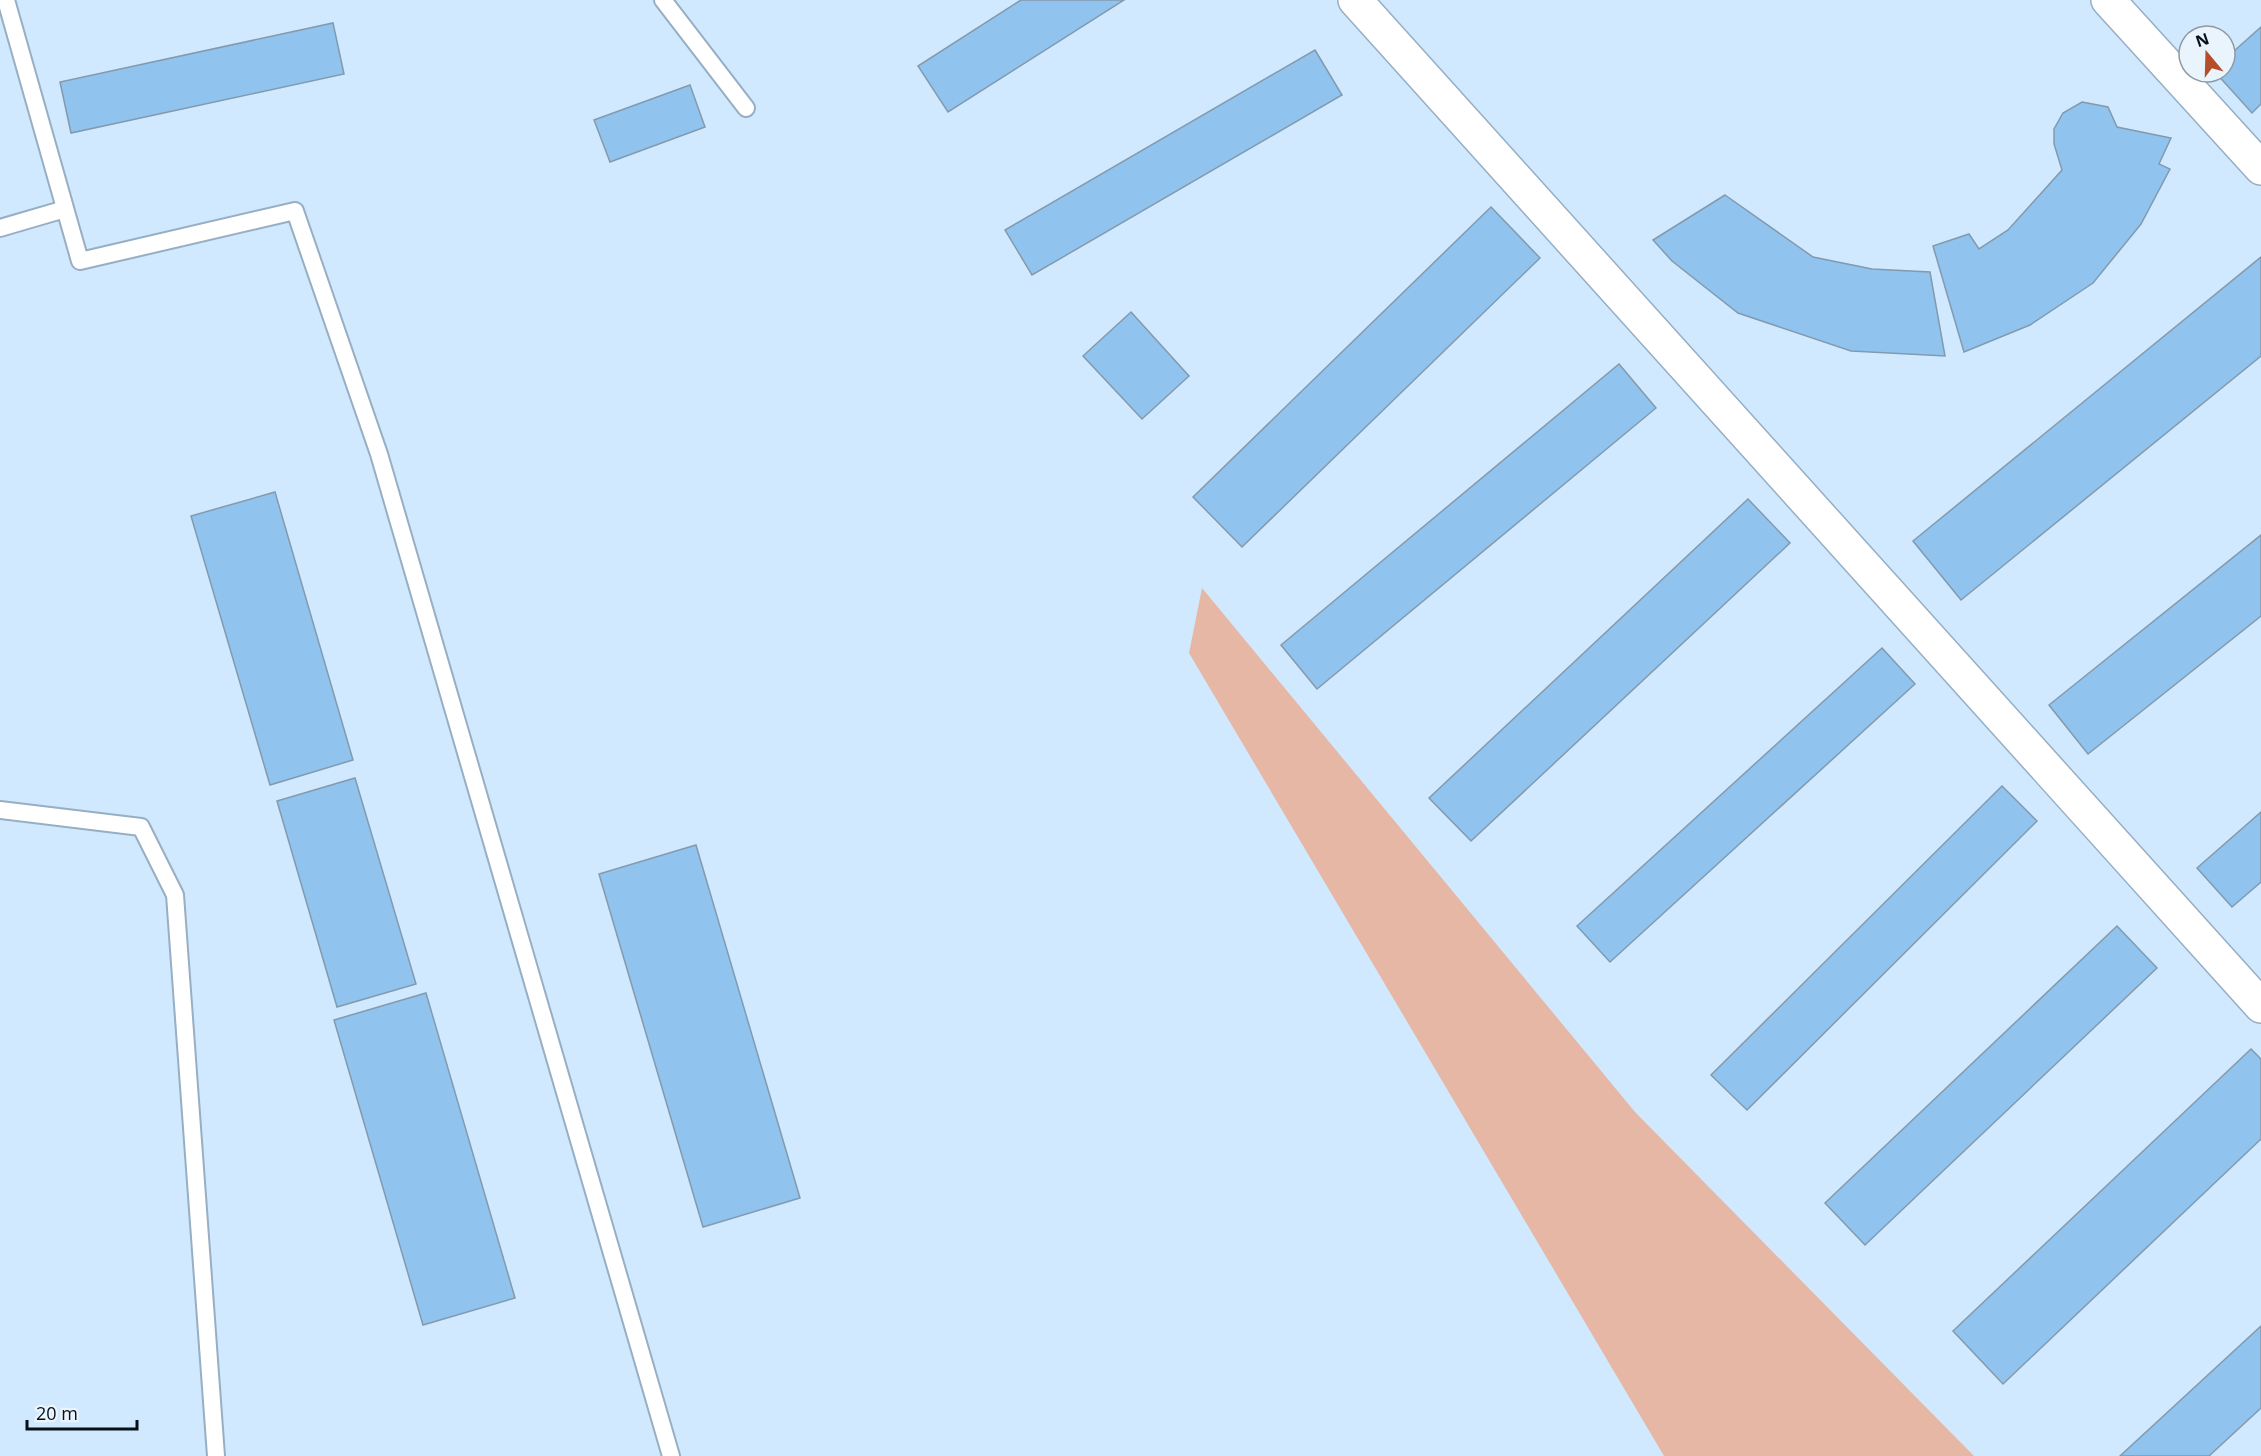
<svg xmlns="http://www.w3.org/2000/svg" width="2261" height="1456" viewBox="0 0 2261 1456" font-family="'Open Sans',sans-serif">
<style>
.green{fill:#e7b7a6}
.building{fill:#90c3ee;stroke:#839aae;stroke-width:1.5}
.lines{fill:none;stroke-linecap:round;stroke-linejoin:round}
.service-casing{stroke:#97aec3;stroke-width:20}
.minor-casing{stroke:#97aec3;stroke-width:36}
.service{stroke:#fff;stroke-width:16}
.minor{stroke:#fff;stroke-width:33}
</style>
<rect width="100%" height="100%" fill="#d0e9fe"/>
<path class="green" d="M 1202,588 L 1635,1112 L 1974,1456 L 1664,1456 L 1189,653 Z"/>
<path class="building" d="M 1021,0 L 1124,0 L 948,112 L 918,66 Z
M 333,23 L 344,74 L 71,133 L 60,82 Z
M 2261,27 L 2261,104 L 2252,113 L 2215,72 L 2225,72 L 2225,59 Z
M 1315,50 L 1342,95 L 1032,275 L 1005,230 Z
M 690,85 L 705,127 L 610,162 L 594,120 Z
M 2082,102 L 2108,107 L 2117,127 L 2171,138 L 2159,164 L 2170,169 L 2141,224 L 2093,283 L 2030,325 L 1964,352 L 1933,246 L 1969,234 L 1979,249 L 2008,230 L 2062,170 L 2054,144 L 2054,129 L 2063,113 Z
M 1725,195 L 1813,257 L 1872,269 L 1930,272 L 1945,356 L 1851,351 L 1738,313 L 1672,261 L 1653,240 Z
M 1491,207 L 1540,258 L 1242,547 L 1193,497 Z
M 2261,257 L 2261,356 L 1961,600 L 1913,541 Z
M 1131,312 L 1189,376 L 1142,419 L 1083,356 Z
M 1619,364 L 1656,408 L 1317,689 L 1281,645 Z
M 275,492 L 353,760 L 270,785 L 191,516 Z
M 1748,499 L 1790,543 L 1471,841 L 1429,798 Z
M 2261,535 L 2261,616 L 2088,754 L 2049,705 Z
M 1882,648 L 1915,684 L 1610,962 L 1577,926 Z
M 355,778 L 416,984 L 337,1007 L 277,801 Z
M 2002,786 L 2037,821 L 1747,1110 L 1711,1075 Z
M 2261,812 L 2261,882 L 2232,907 L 2197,868 Z
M 696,845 L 800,1198 L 703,1227 L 599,874 Z
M 2117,926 L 2157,968 L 1865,1245 L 1825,1203 Z
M 426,993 L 515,1298 L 423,1325 L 334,1020 Z
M 2251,1049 L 2261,1059 L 2261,1139 L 2003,1384 L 1953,1331 Z
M 2261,1326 L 2261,1408 L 2209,1456 L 2120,1456 Z"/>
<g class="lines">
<defs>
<path id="service" d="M 6,0 L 80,261 L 295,211 L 379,454 L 671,1456
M 663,0 L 746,108
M 0,228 L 65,209
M 0,810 L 141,827 L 175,895 L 216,1456"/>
<path id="minor" d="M 1355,0 L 2261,1006
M 2108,0 L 2261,168"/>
</defs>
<use href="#service" class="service-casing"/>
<use href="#minor" class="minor-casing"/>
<use href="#service" class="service"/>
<use href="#minor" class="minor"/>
</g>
<g transform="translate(2207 54) rotate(341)"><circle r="28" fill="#eaf4fd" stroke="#8f99a1" stroke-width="1.5"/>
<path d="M0-4.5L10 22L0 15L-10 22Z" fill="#b54e28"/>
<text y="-9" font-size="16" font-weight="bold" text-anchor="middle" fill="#071017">N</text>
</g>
<path d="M27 1420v9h110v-9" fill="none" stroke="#071017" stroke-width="3"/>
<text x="36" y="1420" font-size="18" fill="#071017" stroke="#eaf4fd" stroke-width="4.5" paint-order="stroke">20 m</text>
</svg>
